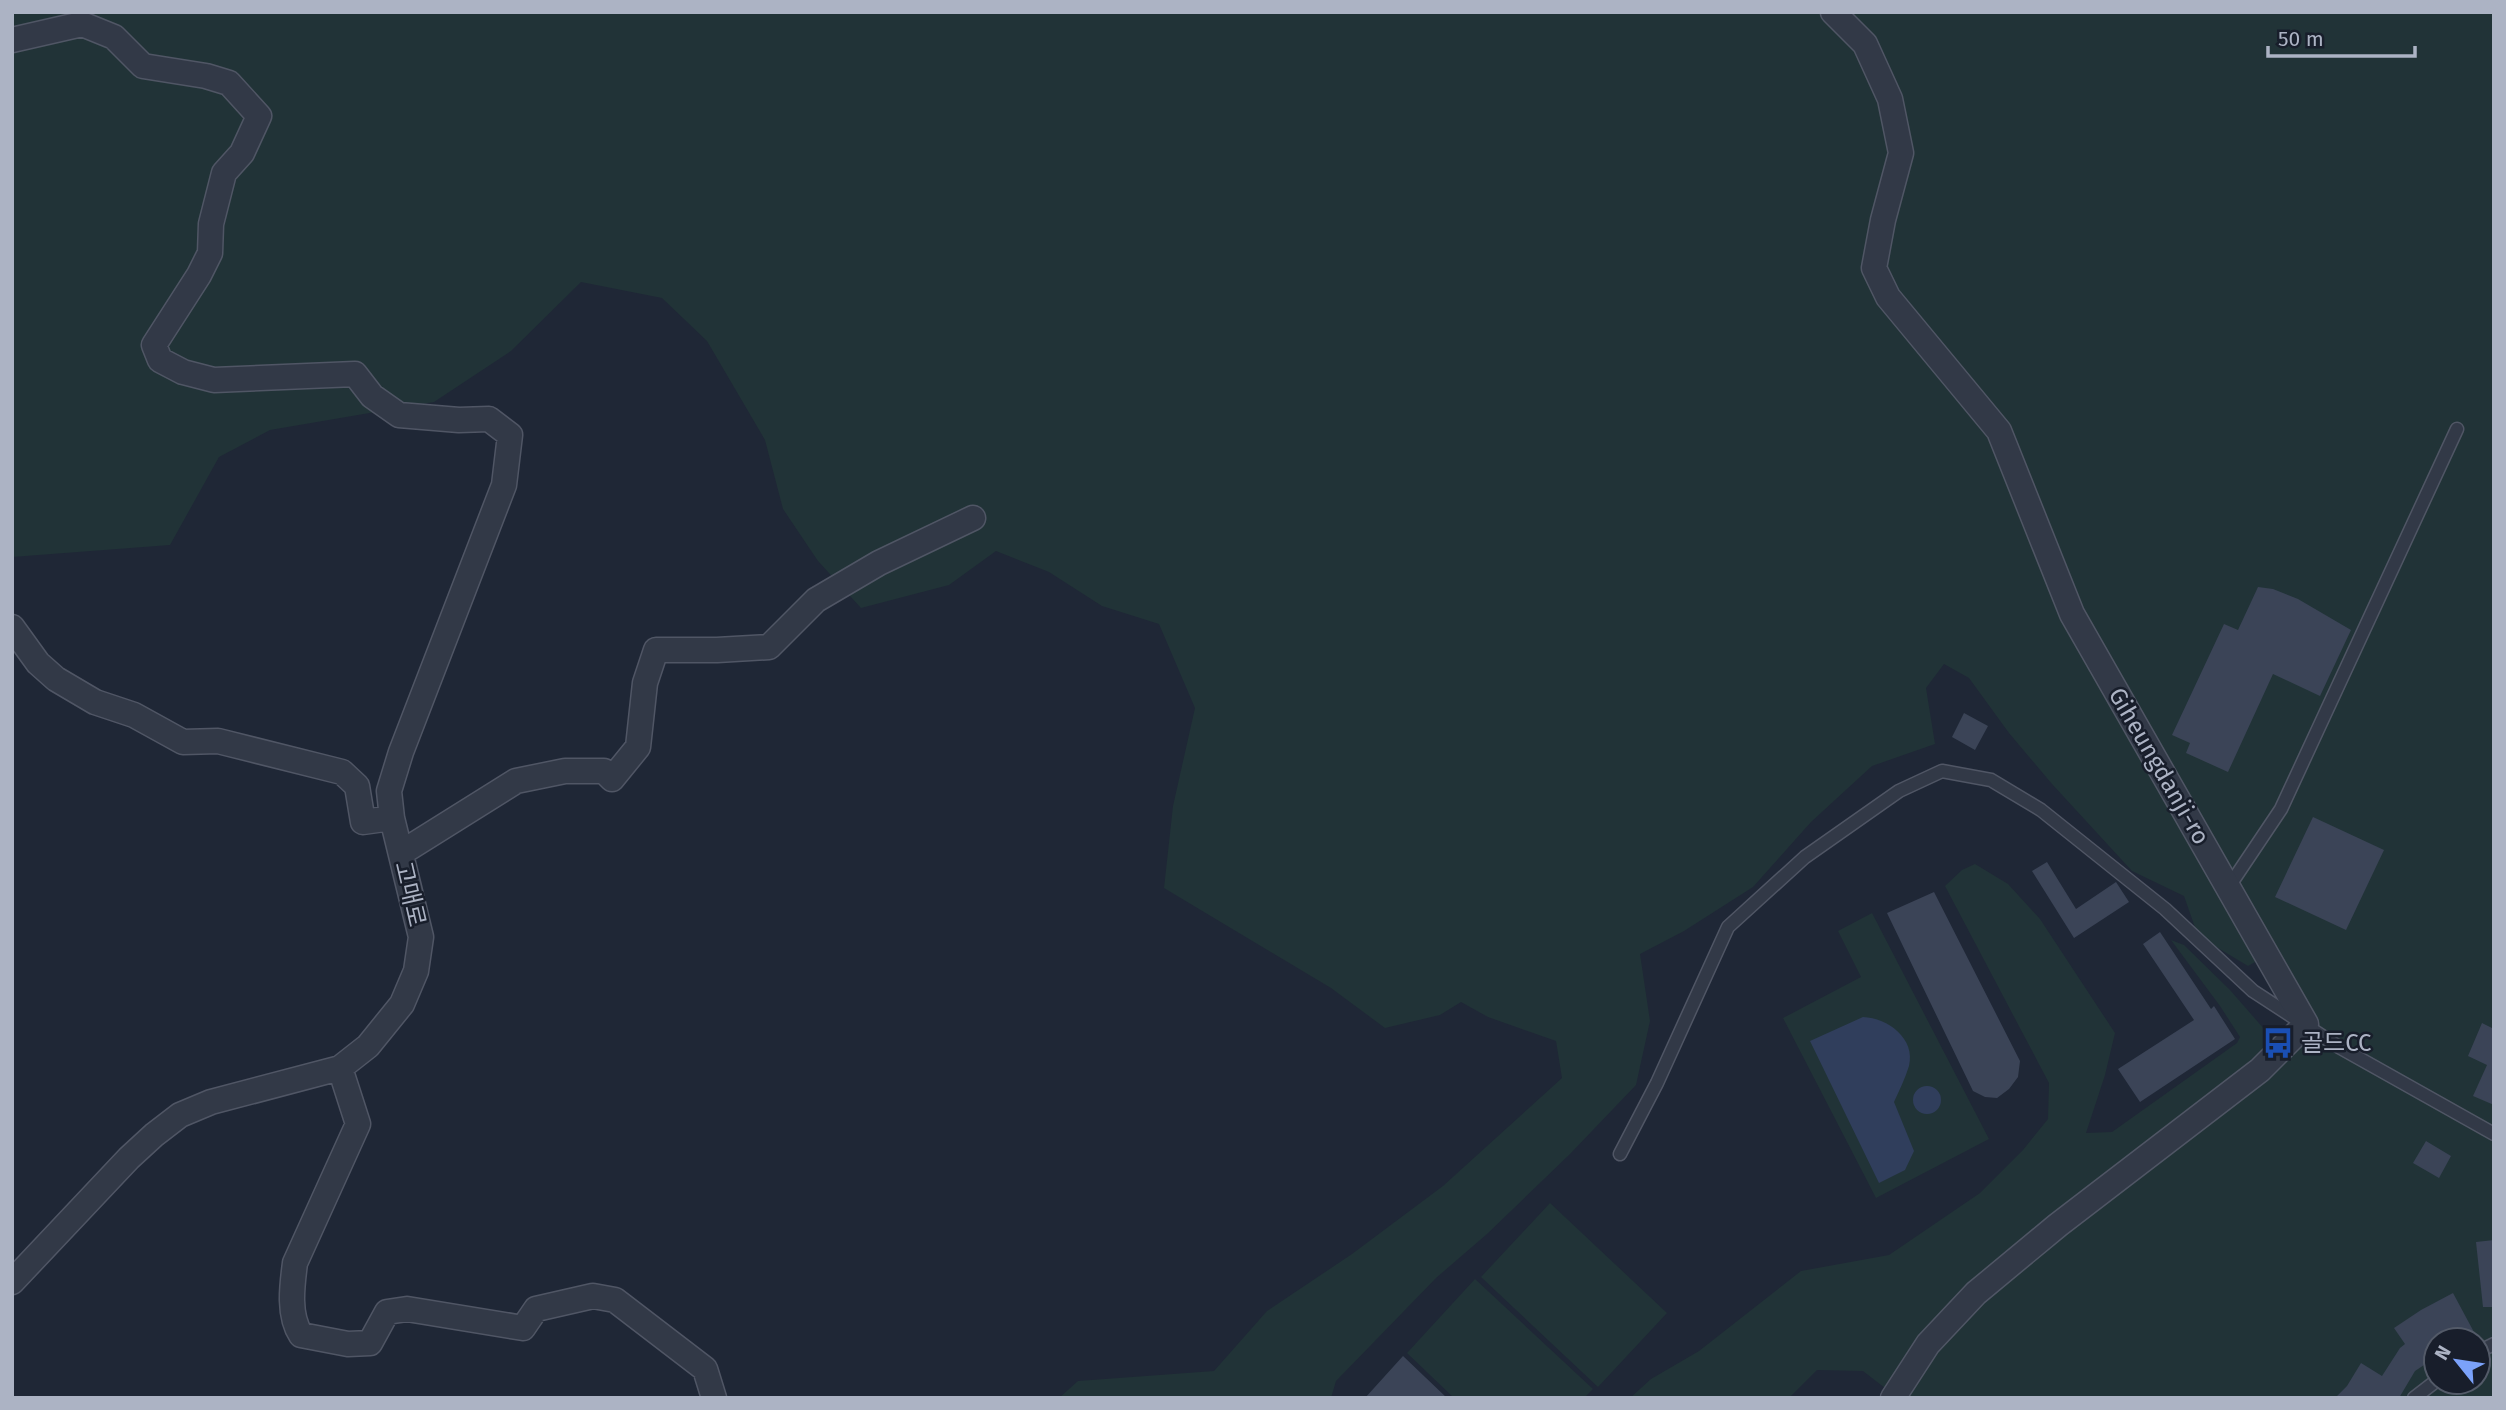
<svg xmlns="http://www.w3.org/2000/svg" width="2506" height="1410" viewBox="0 0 2506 1410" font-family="'Fira Sans','Noto Sans KR',sans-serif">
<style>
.green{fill:#213337;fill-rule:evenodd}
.water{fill:#303e5c}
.building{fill:#3b4457}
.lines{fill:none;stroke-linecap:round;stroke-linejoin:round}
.service-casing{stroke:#505665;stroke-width:15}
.minor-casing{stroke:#505665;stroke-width:27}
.service{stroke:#323947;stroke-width:12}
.minor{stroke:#323947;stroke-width:24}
.labels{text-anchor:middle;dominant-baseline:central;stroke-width:5;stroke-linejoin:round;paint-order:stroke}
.street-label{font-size:24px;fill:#acb3c4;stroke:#181e2b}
.poi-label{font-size:24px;fill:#acb3c4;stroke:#181e2b;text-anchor:start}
</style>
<rect width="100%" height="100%" fill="#1f2736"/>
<path class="green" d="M 12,12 L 2494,12 L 2494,1398 L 1893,1398 L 1894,1395 L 1863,1371 L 1817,1370 L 1789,1398 L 1630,1398 L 1651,1379 L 1699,1351 L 1801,1271 L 1889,1255 L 1980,1193 L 2023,1150 L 2048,1119 L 2049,1083 L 1945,886 L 1962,870 L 1975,864 L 2008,884 L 2040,919 L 2115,1033 L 2105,1075 L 2086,1133 L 2112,1132 L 2237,1043 L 2240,1037 L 2220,1006 L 2171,940 L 2184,945 L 2230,990 L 2265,1030 L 2269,1045 L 2306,1024 L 2266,956 L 2248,966 L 2198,936 L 2184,896 L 2132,871 L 2052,784 L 2009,733 L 1969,678 L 1944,664 L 1926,688 L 1935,744 L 1872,766 L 1811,822 L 1753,887 L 1684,931 L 1640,954 L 1650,1021 L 1636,1085 L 1570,1154 L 1487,1234 L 1436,1278 L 1371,1345 L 1336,1381 L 1331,1398 L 1059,1398 L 1078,1381 L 1214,1371 L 1267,1311 L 1352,1254 L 1443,1186 L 1562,1078 L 1556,1041 L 1488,1017 L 1461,1002 L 1440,1015 L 1385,1028 L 1331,988 L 1164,888 L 1173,806 L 1195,708 L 1159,624 L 1102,606 L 1049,572 L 996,551 L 949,585 L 861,608 L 818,561 L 783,509 L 765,440 L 707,341 L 662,298 L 581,282 L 511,351 L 434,402 L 270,430 L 219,457 L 170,545 L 12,557 ZM 2436,1340 L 2478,1340 L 2478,1382 L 2436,1382 Z
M 1872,913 L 1989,1139 L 1876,1198 L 1783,1018 L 1861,977 L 1838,931 Z
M 1550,1203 L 1667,1313 L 1598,1387 L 1481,1277 Z
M 1475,1279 L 1593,1389 L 1584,1398 L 1454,1398 L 1407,1353 Z"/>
<path class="water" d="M 1863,1017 C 1888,1018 1916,1039 1909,1066 C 1905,1079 1899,1091 1894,1102 L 1914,1151 L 1905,1170 L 1879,1183 L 1810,1041 Z
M1913 1100a14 14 0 1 1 28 0a14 14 0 1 1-28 0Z"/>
<path class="building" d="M 2258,587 L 2273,589 L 2298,599 L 2351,630 L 2320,696 L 2273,674 L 2228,772 L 2186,753 L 2190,743 L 2172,735 L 2224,624 L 2238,630 Z
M 1964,713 L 1988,726 L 1975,750 L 1952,737 Z
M 2313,817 L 2384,850 L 2346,930 L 2275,897 Z
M 2047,862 L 2076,909 L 2116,882 L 2129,902 L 2074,938 L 2032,871 Z
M 1934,892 L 2020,1061 L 2018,1077 L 2009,1089 L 1997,1098 L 1985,1097 L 1973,1091 L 1887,913 Z
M 2160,932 L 2211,1009 L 2214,1006 L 2235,1039 L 2140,1102 L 2118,1069 L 2194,1020 L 2143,944 Z
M 2482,1023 L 2494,1029 L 2494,1105 L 2473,1096 L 2487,1065 L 2468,1056 Z
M 2426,1141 L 2451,1156 L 2439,1178 L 2413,1163 Z
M 2494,1240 L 2494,1307 L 2483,1307 L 2476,1242 Z
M 2453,1293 L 2475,1334 L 2463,1340 L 2436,1340 L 2436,1357 L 2415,1371 L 2399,1398 L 2335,1398 L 2347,1386 L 2361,1363 L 2382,1376 L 2400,1348 L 2405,1344 L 2394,1328 L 2421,1310 Z
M 1403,1356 L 1447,1398 L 1365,1398 Z"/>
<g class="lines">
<defs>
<path id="service" d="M 2228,888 L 2281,809 L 2457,429
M 1620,1154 L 1657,1083 L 1728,927 L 1805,857 L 1899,791 L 1942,771 L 1991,780 L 2041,810 L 2165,909 L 2253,991 L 2339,1047 L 2494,1134
M 2478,1352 L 2494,1344
M 2414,1398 L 2436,1381"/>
<path id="minor" d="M 1833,12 L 1865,44 L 1890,99 L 1901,153 L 1883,220 L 1874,268 L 1888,297 L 1999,431 L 2072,614 L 2306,1024 L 2260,1070 L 2058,1225 L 1976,1293 L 1928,1344 L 1893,1398
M 12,40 L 82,24 L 114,37 L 143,66 L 206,76 L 229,83 L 259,116 L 242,153 L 224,173 L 211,224 L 210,253 L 199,275 L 154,345 L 160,360 L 183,372 L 214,380 L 355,374 L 372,396 L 399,415 L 459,420 L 489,419 L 510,435 L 504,485 L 401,752 L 389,791 L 392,818 L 421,937 L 416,971 L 402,1004 L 368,1046 L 340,1068 L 211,1102 L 180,1115 L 154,1135 L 129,1158 L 12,1282
M 12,627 L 38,663 L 56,679 L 95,702 L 134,715 L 183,742 L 218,741 L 342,772 L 357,786 L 363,822 L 392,818
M 401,853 L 516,781 L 565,771 L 604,771 L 612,779 L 638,747 L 645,683 L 656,650 L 717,650 L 769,647 L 816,600 L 879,563 L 973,518
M 340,1068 L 358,1124 L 295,1263 C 292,1286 288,1315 301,1335 L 348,1344 L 370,1343 L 387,1312 L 407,1309 L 523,1328 L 536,1309 L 593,1296 L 615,1300 L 705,1369 L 714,1398"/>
</defs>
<use href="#service" class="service-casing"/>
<use href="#minor" class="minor-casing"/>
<use href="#service" class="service"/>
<use href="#minor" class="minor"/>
</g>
<defs>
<symbol id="bus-bare" viewBox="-9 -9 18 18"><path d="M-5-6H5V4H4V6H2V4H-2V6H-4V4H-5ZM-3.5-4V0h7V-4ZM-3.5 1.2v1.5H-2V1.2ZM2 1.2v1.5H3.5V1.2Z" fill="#1a4fb4" stroke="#181e2b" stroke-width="2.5" paint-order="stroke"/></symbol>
</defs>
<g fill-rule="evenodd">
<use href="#bus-bare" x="2256" y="1021" width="44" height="44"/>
</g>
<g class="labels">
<g class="street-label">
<text transform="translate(2159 766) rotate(60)">Giheungdanji-ro</text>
<text transform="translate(410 894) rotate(77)">고매로</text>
</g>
<g class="poi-label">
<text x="2301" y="1043">골드CC</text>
</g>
</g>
<rect width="2506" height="1410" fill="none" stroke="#acb3c4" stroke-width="28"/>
<g transform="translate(2457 1361) rotate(300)"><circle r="33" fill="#181e2b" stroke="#535a68" stroke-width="2"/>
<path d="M0-5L12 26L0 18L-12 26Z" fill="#7ba2fa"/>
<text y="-10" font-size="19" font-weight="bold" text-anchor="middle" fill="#acb3c4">N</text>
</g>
<path d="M2268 46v10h147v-10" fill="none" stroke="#acb3c4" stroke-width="3.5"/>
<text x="2278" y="46" font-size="21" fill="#acb3c4" stroke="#181e2b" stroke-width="5" paint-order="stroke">50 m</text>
</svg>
